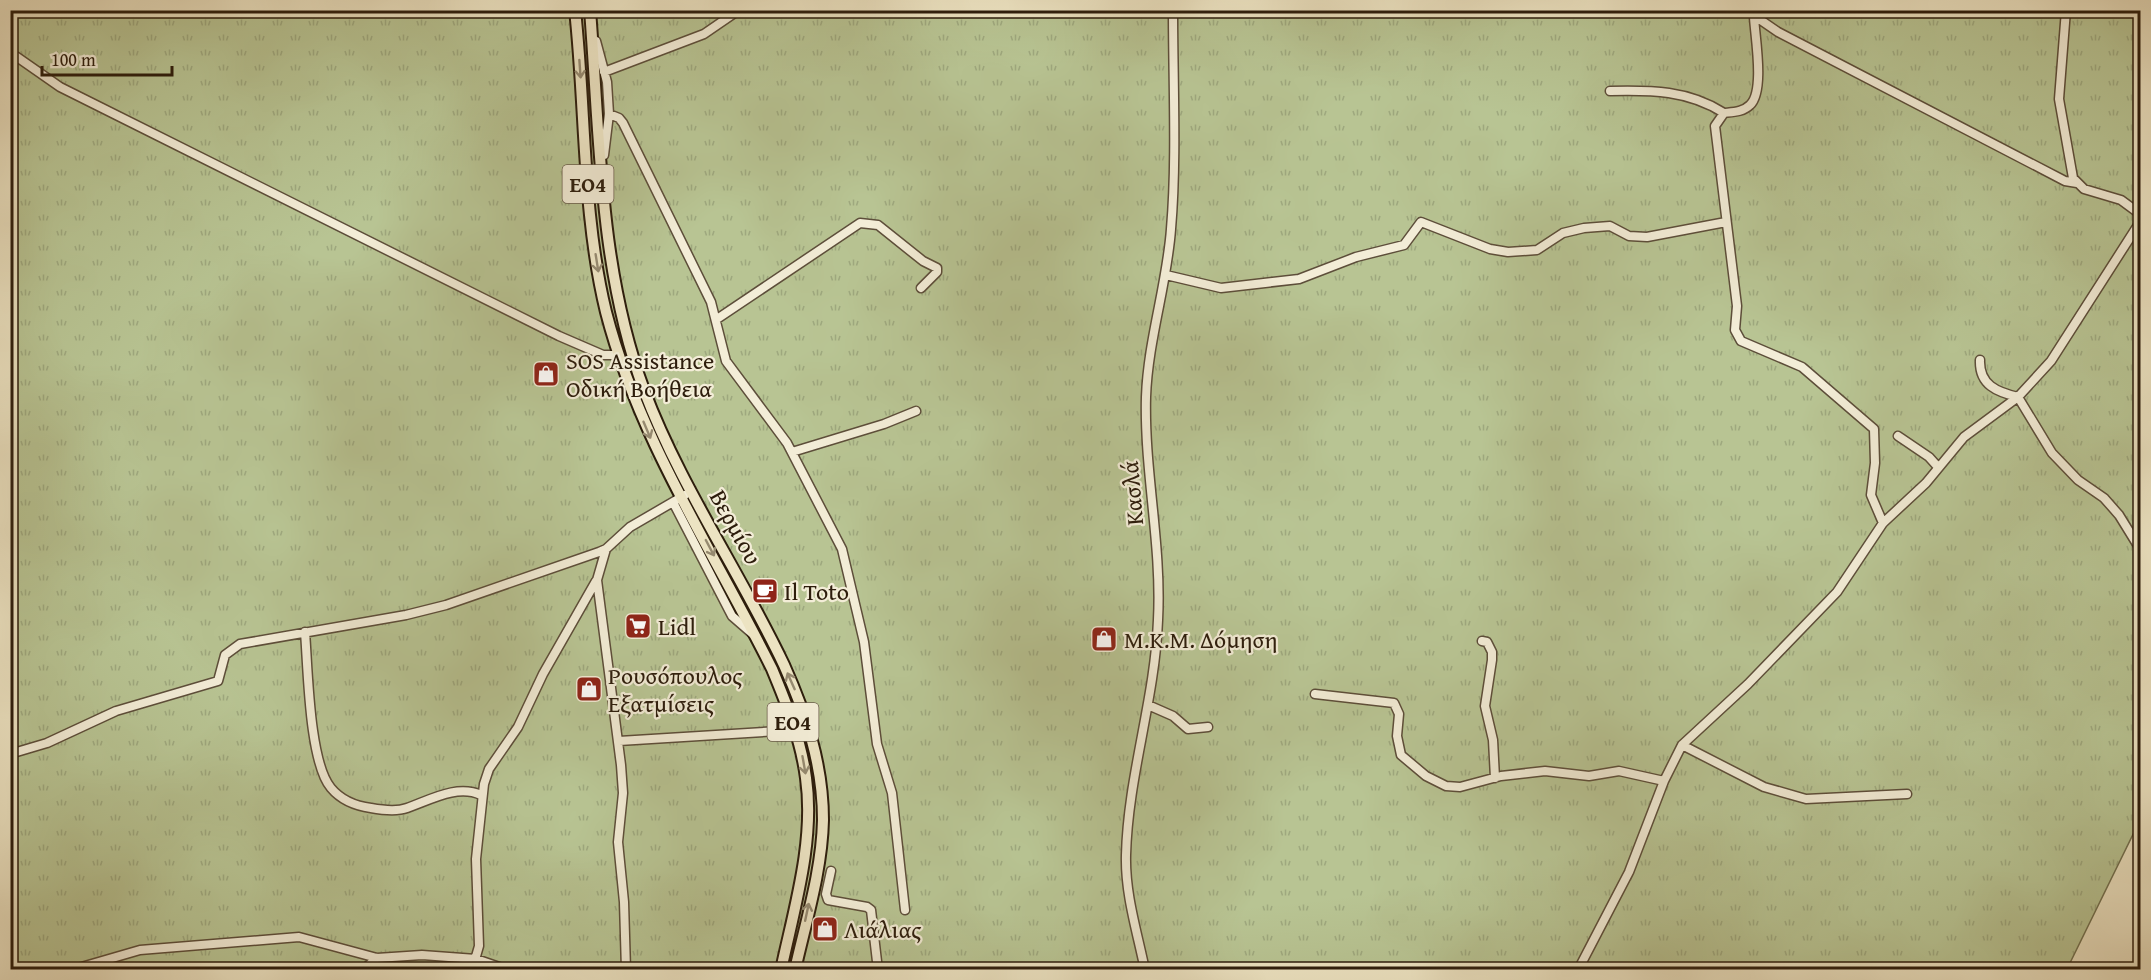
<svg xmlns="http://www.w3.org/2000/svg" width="2151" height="980" viewBox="0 0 2151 980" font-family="'Gentium Book Plus',serif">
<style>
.park{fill:url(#park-tufts);stroke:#727050;stroke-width:1.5}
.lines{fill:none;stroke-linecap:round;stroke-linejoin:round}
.minor-casing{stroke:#5d4e3a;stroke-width:11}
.major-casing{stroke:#2d1d0c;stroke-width:14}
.minor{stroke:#f3edd7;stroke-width:8}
.major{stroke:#ece3c2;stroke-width:10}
.oneway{stroke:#968a70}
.labels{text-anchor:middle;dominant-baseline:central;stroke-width:4.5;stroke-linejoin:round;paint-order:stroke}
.shield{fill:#f3edd7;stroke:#685b49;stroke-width:1.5}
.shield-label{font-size:22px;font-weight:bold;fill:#2d1d0c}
.poi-label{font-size:24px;fill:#2d1d0c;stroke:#f3edd7;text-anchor:start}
.street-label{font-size:24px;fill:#2d1d0c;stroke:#f3edd7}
</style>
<defs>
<pattern id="park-tufts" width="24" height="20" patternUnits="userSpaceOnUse" patternTransform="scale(1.5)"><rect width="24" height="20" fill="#b8c493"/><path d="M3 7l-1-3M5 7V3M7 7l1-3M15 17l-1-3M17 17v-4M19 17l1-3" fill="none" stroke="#9ea87e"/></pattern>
</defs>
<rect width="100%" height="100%" fill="#ece3c2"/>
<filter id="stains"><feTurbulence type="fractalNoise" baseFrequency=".00333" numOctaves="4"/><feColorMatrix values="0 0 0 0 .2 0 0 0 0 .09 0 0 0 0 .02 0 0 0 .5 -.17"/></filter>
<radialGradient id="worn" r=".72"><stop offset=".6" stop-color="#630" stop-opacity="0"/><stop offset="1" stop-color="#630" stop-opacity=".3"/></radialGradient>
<path class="park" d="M 10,11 L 2140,11 L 2140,820 L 2067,969 L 11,969 Z"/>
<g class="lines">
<defs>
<path id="minor" d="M 1746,10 L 1778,32 L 2065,181 L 2077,183
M 2066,10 L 2059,99 L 2073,178 L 2084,189 L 2121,200 L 2140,214
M 1754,17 C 1755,37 1765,91 1750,105 C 1743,112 1733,112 1724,113 L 1715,126 L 1737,306 L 1735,330 L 1741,341 L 1802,367 L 1874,429 L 1875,463 L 1871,495 L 1883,523
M 596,41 L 607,82 L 609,114 L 604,155
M 10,56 L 17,57 L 60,87 L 559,336 L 603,355 L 618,355
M 604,72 L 704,34 L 739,10
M 1610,91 C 1651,90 1688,90 1724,113
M 609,114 L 619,118 L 623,123 L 711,302 L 726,361 L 787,443 L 842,549 L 864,642 L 877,744 L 892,793 L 905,910
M 1166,275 L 1221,288 L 1299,279 L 1356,257 L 1404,245 L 1421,222 L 1490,249 L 1508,252 L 1537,250 L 1563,233 L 1584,228 L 1610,226 L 1629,236 L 1647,237 L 1726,222
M 717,319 L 860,223 L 878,225 L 923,261 L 937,268 L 937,272 L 921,288
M 1980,360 C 1979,385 1997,392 2018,397 L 2052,453 L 2078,480 L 2104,498 L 2119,515 L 2140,549
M 1898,436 L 1929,457 L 1938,467
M 792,452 L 884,424 L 916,411
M 673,502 L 732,616 L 755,636
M 606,549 L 597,580 L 621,765 L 623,793 L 618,842 L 624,902 L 626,970
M 305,632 C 308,668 309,762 331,788 C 341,800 356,806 371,808 C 382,810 396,812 407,808 C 430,800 457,784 481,795
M 1482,641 L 1487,642 L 1492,652 L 1492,660 L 1485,706 L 1493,740 L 1495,778
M 1315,694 L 1394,703 L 1399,714 L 1397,736 L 1401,755 L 1426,776 L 1446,786 L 1460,787 L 1501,776 L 1545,771 L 1589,776 L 1619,771 L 1664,781
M 1148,705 L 1173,716 L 1188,729 L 1208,727
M 619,741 L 795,730
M 1682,745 L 1764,787 L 1806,799 L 1907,794
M 10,754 L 47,743 L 116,711 L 218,681 L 225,655 L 240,644 L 406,615 L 446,605 L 599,552 L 606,549 L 630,527 L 685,495
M 831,871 L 826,894 L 828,900 L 867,907 L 871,910 L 878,970
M 71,970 L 140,950 L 299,937 L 377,958 L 422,955 L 476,959 L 508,970
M 363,970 L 377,958
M 472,970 L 479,946 L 476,859 L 484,784 L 489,769 L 518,727 L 543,674 L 596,581
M 1145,970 C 1137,931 1125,894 1126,855 C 1128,776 1155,699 1158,620 C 1162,545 1144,471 1146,397 C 1148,340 1167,285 1171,229 C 1177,159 1173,81 1173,10
M 1578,970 L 1629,872 L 1664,781 L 1682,745 L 1748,684 L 1837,592 L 1883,523 L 1926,483 L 1964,437 L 2018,397 L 2051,361 L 2140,222"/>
<path id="major" d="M 575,10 C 586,111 582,214 606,312 C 639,440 714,552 772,669 C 787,705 801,740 806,778 C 815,841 794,909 781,970
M 590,10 C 600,137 599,269 644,390 C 680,486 740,572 784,665 C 806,714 823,764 823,820 C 822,870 806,921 795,970"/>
</defs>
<use href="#minor" class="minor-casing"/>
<use href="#major" class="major-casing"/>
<use href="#minor" class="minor"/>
<use href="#major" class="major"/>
</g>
<defs><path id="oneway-shaft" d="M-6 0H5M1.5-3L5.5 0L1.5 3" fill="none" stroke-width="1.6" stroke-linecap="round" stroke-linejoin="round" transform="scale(1.5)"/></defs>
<g class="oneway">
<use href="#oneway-shaft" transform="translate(580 69) rotate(86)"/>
<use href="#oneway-shaft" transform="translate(597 263) rotate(81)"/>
<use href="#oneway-shaft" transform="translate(647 430) rotate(67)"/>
<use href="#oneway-shaft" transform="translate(710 548) rotate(62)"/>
<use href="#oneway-shaft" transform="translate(791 681) rotate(-114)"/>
<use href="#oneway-shaft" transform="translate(804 765) rotate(80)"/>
<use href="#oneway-shaft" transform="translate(807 912) rotate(-78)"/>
</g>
<defs>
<symbol id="shop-square" viewBox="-11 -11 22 22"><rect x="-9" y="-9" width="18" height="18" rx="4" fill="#8f2418" stroke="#f3edd7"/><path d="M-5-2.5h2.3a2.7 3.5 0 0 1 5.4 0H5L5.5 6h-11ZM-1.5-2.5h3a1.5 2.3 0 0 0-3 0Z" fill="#fff"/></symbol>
<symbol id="cafe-square" viewBox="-11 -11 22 22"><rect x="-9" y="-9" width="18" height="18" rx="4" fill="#8f2418" stroke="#f3edd7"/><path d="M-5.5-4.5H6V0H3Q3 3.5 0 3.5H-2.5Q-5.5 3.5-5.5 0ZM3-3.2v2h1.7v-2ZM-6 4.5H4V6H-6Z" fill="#fff"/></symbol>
<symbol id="supermarket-square" viewBox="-11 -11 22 22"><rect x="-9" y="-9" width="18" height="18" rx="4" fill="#8f2418" stroke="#f3edd7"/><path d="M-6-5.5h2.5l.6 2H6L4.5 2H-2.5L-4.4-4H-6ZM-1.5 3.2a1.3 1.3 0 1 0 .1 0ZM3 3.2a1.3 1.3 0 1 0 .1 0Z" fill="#fff"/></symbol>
</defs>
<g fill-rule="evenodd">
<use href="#shop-square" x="531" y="359" width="30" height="30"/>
<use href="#cafe-square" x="750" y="576" width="30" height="30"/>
<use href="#supermarket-square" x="623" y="611" width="30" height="30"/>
<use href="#shop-square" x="1089" y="624" width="30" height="30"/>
<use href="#shop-square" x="574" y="674" width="30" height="30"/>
<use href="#shop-square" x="810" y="914" width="30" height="30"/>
</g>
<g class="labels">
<g class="shield">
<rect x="562.5" y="165" width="51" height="38" rx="4.5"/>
<rect x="767.5" y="703" width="51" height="38" rx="4.5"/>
</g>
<g class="shield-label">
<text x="588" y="184">ΕΟ4</text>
<text x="793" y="722">ΕΟ4</text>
</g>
<g class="poi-label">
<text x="566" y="360">SOS Assistance<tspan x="566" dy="28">Οδική Βοήθεια</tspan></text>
<text x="784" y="591">Il Toto</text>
<text x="658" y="626">Lidl</text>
<text x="1124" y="639">Μ.Κ.Μ. Δόμηση</text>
<text x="608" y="675">Ρουσόπουλος<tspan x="608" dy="28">Εξατμίσεις</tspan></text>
<text x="844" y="929">Λιάλιας</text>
</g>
<g class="street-label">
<text transform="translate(1132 493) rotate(-95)">Κασλά</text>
<text transform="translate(736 527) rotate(61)">Βερμίου</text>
</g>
</g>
<rect width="2151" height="980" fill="none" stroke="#ece3c2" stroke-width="36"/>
<rect x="12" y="12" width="2127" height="956" fill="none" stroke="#2d1d0c" stroke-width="3"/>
<rect x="18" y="18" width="2115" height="944" fill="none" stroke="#2d1d0c" stroke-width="1.5"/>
<path d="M42 66v9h130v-9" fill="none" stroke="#2d1d0c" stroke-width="3"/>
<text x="51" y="66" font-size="18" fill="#2d1d0c" stroke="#f3edd7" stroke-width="4.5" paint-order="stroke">100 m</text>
<rect width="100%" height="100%" filter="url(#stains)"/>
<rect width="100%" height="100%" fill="url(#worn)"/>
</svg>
